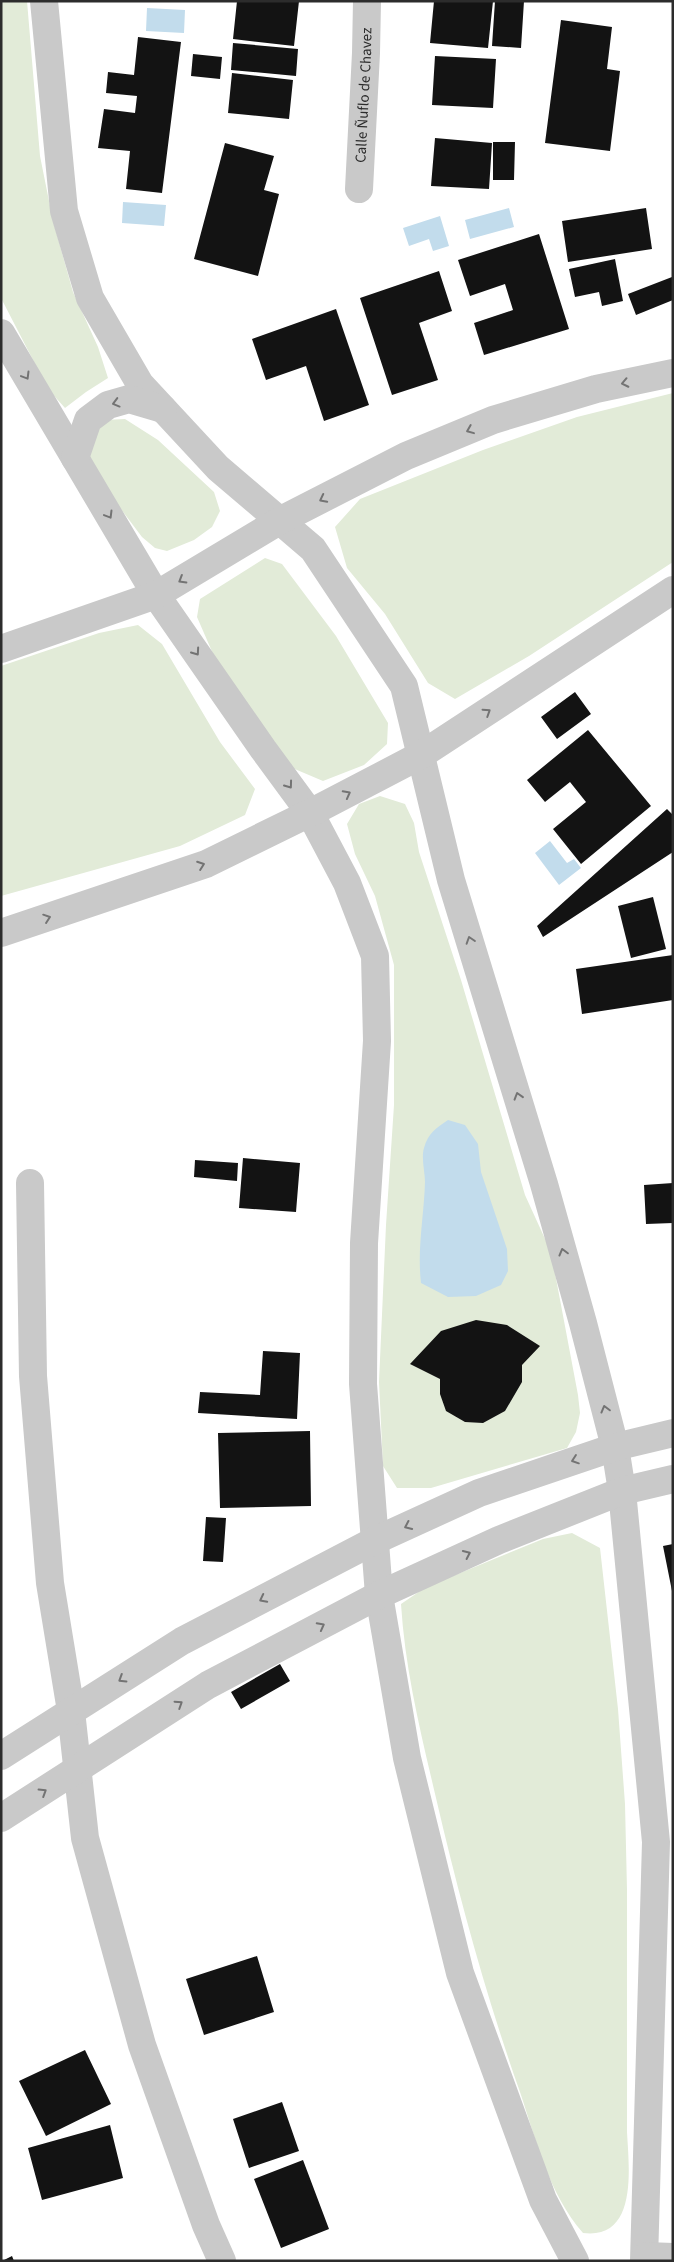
<svg xmlns="http://www.w3.org/2000/svg" width="674" height="2262" viewBox="0 0 674 2262" font-family="'Source Sans 3',sans-serif">
<style>
.green{fill:#e2ebd8}
.water{fill:#c2dcec}
.building{fill:#131313}
.lines{fill:none;stroke-linecap:round;stroke-linejoin:round}
.street{stroke:#c9c9c9;stroke-width:28}
.oneway{stroke:#737373}
.labels{text-anchor:middle;dominant-baseline:central;stroke-width:5;stroke-linejoin:round;paint-order:stroke}
.street-label{font-size:15px;fill:#2c2c2c;stroke:#fff}
</style>
<rect width="100%" height="100%" fill="#fff"/>
<path class="green" d="M 1,1 L 27,1 L 40,156 L 53,221 L 73,292 L 98,347 L 108,378 L 86,392 L 65,408 L 48,389 L 1,298 Z
M 673,393 L 673,562 L 529,656 L 455,699 L 428,683 L 385,614 L 347,568 L 335,527 L 360,499 L 483,450 L 577,417 Z
M 125,419 L 158,440 L 214,492 L 220,511 L 212,527 L 194,540 L 167,551 L 155,548 L 142,537 L 90,468 L 89,434 L 105,420 Z
M 265,558 L 282,564 L 336,636 L 388,723 L 387,744 L 364,765 L 323,781 L 290,767 L 217,663 L 197,617 L 200,599 Z
M 138,625 L 162,644 L 220,742 L 255,789 L 245,815 L 180,846 L 1,896 L 1,666 L 99,633 Z
M 380,796 L 405,804 L 414,823 L 419,852 L 461,980 L 525,1195 L 551,1252 L 578,1395 L 580,1413 L 576,1432 L 567,1448 L 431,1488 L 397,1488 L 383,1466 L 379,1382 L 386,1225 L 394,1105 L 394,965 L 375,896 L 355,854 L 347,824 L 359,804 Z
M 572,1533 L 600,1548 L 618,1709 L 625,1804 L 627,1890 L 627,2132 C 629,2168 638,2240 583,2233 C 549,2194 536,2140 520,2092 C 486,1996 459,1897 436,1798 C 421,1734 405,1670 401,1604 L 426,1587 L 543,1539 Z"/>
<path class="water" d="M 147,8 L 185,10 L 184,33 L 146,31 Z
M 123,202 L 166,205 L 164,226 L 122,223 Z
M 509,208 L 514,227 L 470,239 L 465,220 Z
M 440,216 L 449,246 L 433,251 L 429,239 L 409,246 L 403,228 Z
M 550,841 L 567,863 L 574,859 L 581,868 L 559,885 L 535,853 Z
M 448,1120 L 465,1125 L 478,1144 L 481,1172 L 507,1249 L 508,1271 L 501,1285 L 476,1296 L 448,1297 L 421,1283 C 417,1249 424,1216 425,1182 C 425,1172 421,1158 424,1148 C 428,1133 436,1128 448,1120 Z"/>
<path class="building" d="M 237,1 L 299,1 L 294,46 L 233,39 Z
M 434,1 L 493,1 L 488,48 L 430,43 Z
M 495,1 L 524,1 L 521,48 L 492,46 Z
M 561,20 L 612,27 L 607,69 L 620,71 L 610,151 L 545,143 Z
M 138,37 L 181,42 L 162,193 L 126,189 L 130,151 L 98,148 L 104,109 L 135,113 L 137,96 L 106,93 L 108,72 L 134,75 Z
M 233,43 L 298,49 L 296,76 L 231,70 Z
M 193,54 L 222,57 L 220,79 L 191,76 Z
M 435,56 L 496,59 L 493,108 L 432,105 Z
M 232,73 L 293,80 L 289,119 L 228,113 Z
M 435,138 L 492,143 L 489,189 L 431,186 Z
M 493,142 L 515,142 L 514,180 L 493,180 Z
M 225,143 L 274,156 L 264,190 L 279,194 L 258,276 L 194,259 Z
M 646,208 L 652,249 L 568,262 L 562,221 Z
M 539,234 L 569,329 L 484,355 L 474,323 L 513,310 L 505,284 L 470,296 L 458,260 Z
M 615,259 L 623,301 L 602,306 L 599,292 L 575,297 L 569,269 Z
M 439,271 L 452,311 L 419,323 L 438,380 L 392,395 L 360,298 Z
M 672,277 L 673,300 L 636,315 L 628,294 Z
M 336,309 L 369,405 L 324,421 L 306,366 L 266,380 L 252,339 Z
M 575,692 L 591,714 L 557,739 L 541,717 Z
M 588,730 L 651,806 L 581,864 L 553,829 L 586,802 L 570,782 L 545,802 L 527,780 Z
M 667,809 L 673,815 L 673,852 L 543,937 L 537,926 Z
M 653,897 L 666,949 L 631,958 L 618,906 Z
M 673,955 L 673,1000 L 582,1014 L 576,969 Z
M 243,1158 L 300,1163 L 296,1212 L 239,1208 Z
M 195,1160 L 238,1163 L 237,1181 L 194,1177 Z
M 673,1183 L 673,1223 L 646,1224 L 644,1185 Z
M 476,1320 L 507,1325 L 540,1346 L 522,1365 L 522,1382 L 505,1411 L 483,1423 L 465,1422 L 446,1411 L 440,1394 L 440,1379 L 410,1364 L 441,1331 Z
M 263,1351 L 300,1353 L 297,1419 L 198,1413 L 200,1392 L 260,1395 Z
M 310,1431 L 311,1506 L 220,1508 L 218,1433 Z
M 206,1517 L 226,1518 L 223,1562 L 203,1561 Z
M 673,1544 L 673,1591 L 672,1591 L 663,1546 Z
M 280,1664 L 290,1681 L 241,1709 L 231,1692 Z
M 257,1956 L 274,2012 L 204,2035 L 186,1979 Z
M 85,2050 L 111,2104 L 46,2136 L 19,2081 Z
M 282,2102 L 299,2151 L 249,2168 L 233,2119 Z
M 110,2125 L 123,2178 L 42,2200 L 28,2148 Z
M 303,2160 L 329,2229 L 281,2248 L 254,2179 Z
M 12,2256 L 14,2261 L 2,2261 Z"/>
<g class="lines">
<g class="street">
<path d="M 44,1 L 64,211 L 90,298 L 140,384 L 218,468 L 313,549 L 404,686 L 451,880 L 544,1184 L 583,1323 L 615,1447 L 622,1491 L 656,1842 L 644,2261"/>
<path id="s1" d="M 359,189 L 366,53 L 367,1"/>
<path d="M 1,333 L 156,595 L 263,749 L 310,813 L 347,883 L 375,956 L 377,1041 L 364,1243 L 363,1384 L 379,1595 L 407,1758 L 460,1973 L 543,2200 L 575,2261"/>
<path d="M 75,458 L 88,420 L 108,405 L 129,399 L 163,409"/>
<path d="M 1,649 L 156,595 L 281,520 L 406,456 L 493,420 L 596,389 L 673,373"/>
<path d="M 1,933 L 206,864 L 310,813 L 421,755 L 673,590"/>
<path d="M 30,1183 L 33,1376 L 50,1583 L 71,1711 L 85,1838 L 142,2045 L 206,2225 L 222,2261"/>
<path d="M 1,1756 L 182,1641 L 374,1541 L 479,1493 L 615,1447 L 673,1433"/>
<path d="M 1,1818 L 208,1685 L 379,1595 L 499,1540 L 622,1491 L 673,1479"/>
<path d="M 646,2256 L 673,2257"/>
</g>
</g>
<defs><path id="oneway-chevron" d="M-2-3.5L2.5 0L-2 3.5" fill="none" stroke-width="1.6" stroke-linecap="round" stroke-linejoin="round" transform="scale(1.25)"/></defs>
<g class="oneway">
<use href="#oneway-chevron" transform="translate(26 376) rotate(59)"/>
<use href="#oneway-chevron" transform="translate(625 383) rotate(168)"/>
<use href="#oneway-chevron" transform="translate(116 403) rotate(165)"/>
<use href="#oneway-chevron" transform="translate(470 430) rotate(158)"/>
<use href="#oneway-chevron" transform="translate(323 499) rotate(153)"/>
<use href="#oneway-chevron" transform="translate(109 515) rotate(59)"/>
<use href="#oneway-chevron" transform="translate(182 580) rotate(149)"/>
<use href="#oneway-chevron" transform="translate(196 652) rotate(55)"/>
<use href="#oneway-chevron" transform="translate(487 712) rotate(-33)"/>
<use href="#oneway-chevron" transform="translate(289 785) rotate(54)"/>
<use href="#oneway-chevron" transform="translate(347 794) rotate(-28)"/>
<use href="#oneway-chevron" transform="translate(201 865) rotate(-20)"/>
<use href="#oneway-chevron" transform="translate(47 918) rotate(-19)"/>
<use href="#oneway-chevron" transform="translate(470 940) rotate(-108)"/>
<use href="#oneway-chevron" transform="translate(518 1096) rotate(-107)"/>
<use href="#oneway-chevron" transform="translate(563 1252) rotate(-105)"/>
<use href="#oneway-chevron" transform="translate(605 1409) rotate(-105)"/>
<use href="#oneway-chevron" transform="translate(575 1460) rotate(161)"/>
<use href="#oneway-chevron" transform="translate(408 1526) rotate(155)"/>
<use href="#oneway-chevron" transform="translate(467 1554) rotate(-25)"/>
<use href="#oneway-chevron" transform="translate(263 1599) rotate(153)"/>
<use href="#oneway-chevron" transform="translate(321 1626) rotate(-28)"/>
<use href="#oneway-chevron" transform="translate(122 1679) rotate(148)"/>
<use href="#oneway-chevron" transform="translate(179 1704) rotate(-33)"/>
<use href="#oneway-chevron" transform="translate(43 1792) rotate(-32)"/>
</g>
<g class="labels">
<g class="street-label">
<text stroke="none"><textPath href="#s1" startOffset="94">Calle Ñuflo de Chavez</textPath></text>
</g>
</g>
<rect width="674" height="2262" fill="none" stroke="#2c2c2c" stroke-width="5"/>
</svg>
